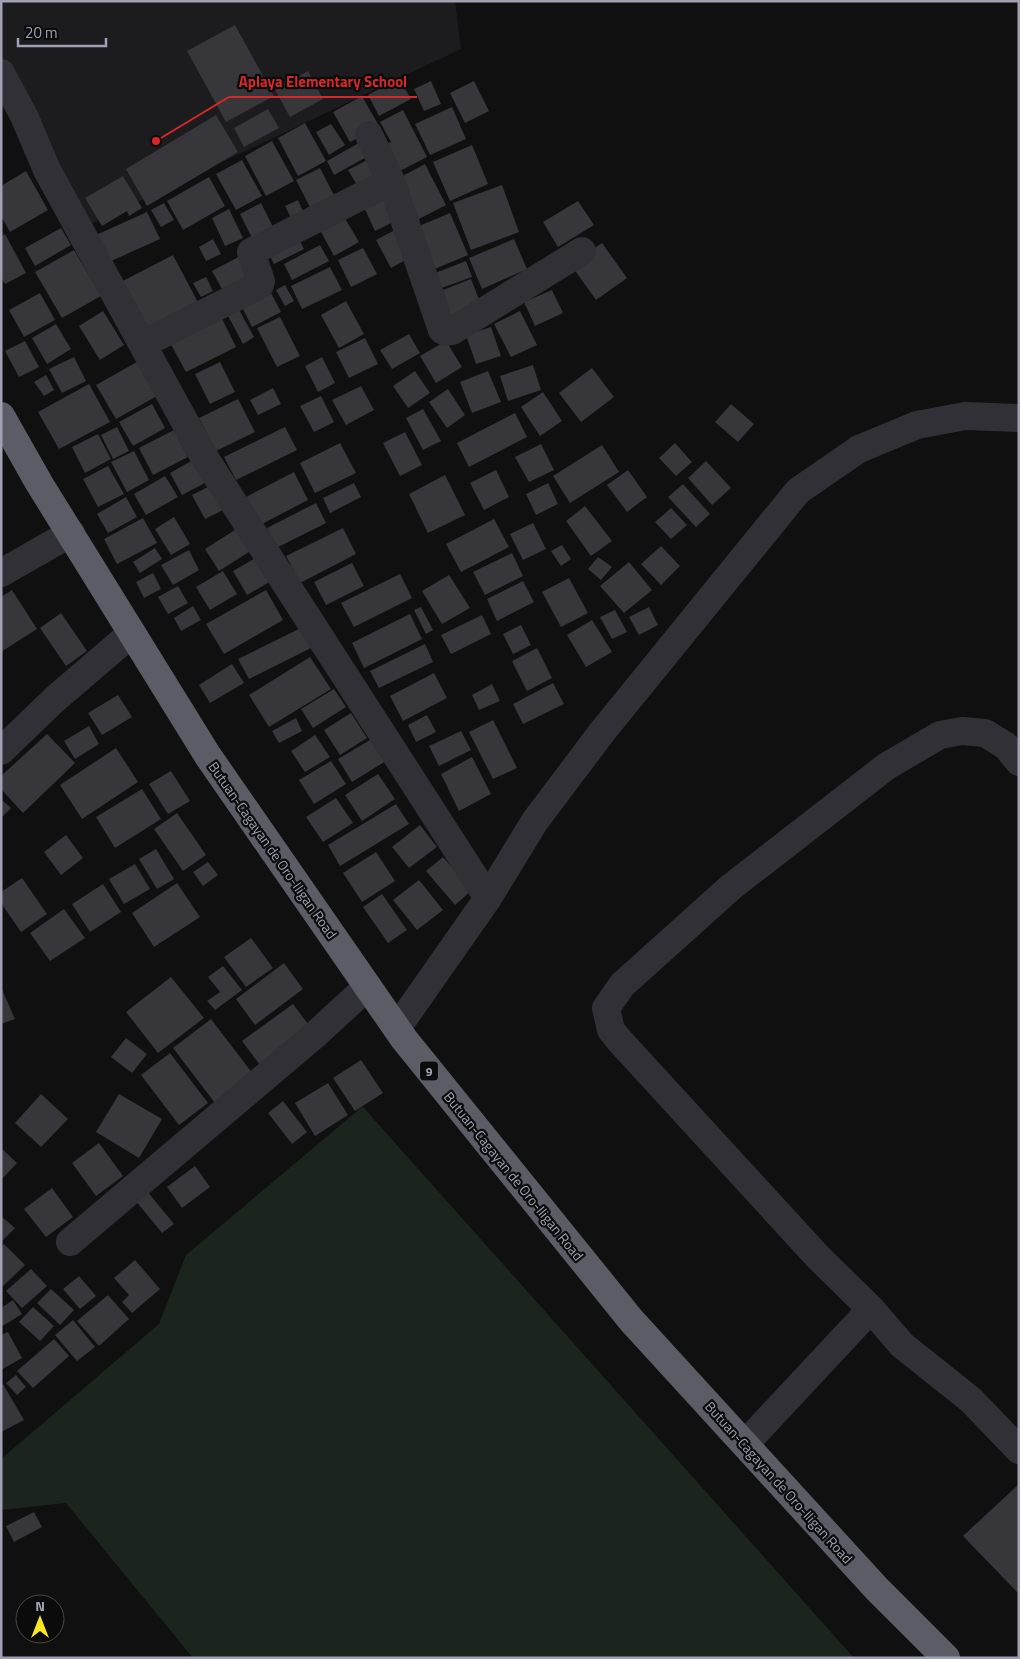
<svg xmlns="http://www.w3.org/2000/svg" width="1020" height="1659" viewBox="0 0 1020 1659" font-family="'Titillium Web',sans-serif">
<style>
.built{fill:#1c1c1e}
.green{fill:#1c241e}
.building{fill:#36363b}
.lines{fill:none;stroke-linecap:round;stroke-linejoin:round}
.minor{stroke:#313036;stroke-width:28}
.highway{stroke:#5c5c67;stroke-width:28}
.labels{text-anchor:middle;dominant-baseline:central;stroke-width:4.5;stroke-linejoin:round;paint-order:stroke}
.shield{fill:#0b0b0c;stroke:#737481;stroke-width:1}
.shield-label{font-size:12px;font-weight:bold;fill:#a0a1b3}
.street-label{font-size:14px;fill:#a0a1b3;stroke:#0b0b0c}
.leader{fill:none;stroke:#d62828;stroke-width:2}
.callout-dot{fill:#d62828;stroke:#0b0b0c;stroke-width:2}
.callout-label{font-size:15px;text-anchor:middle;font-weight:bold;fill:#d62828;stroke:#0b0b0c;stroke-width:4.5;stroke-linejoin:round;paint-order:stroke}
</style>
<rect width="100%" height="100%" fill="#101011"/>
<path class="built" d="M 1,1 L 455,1 L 461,49 L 89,225 L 1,57 Z"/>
<path class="green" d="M 362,1107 L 363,1107 L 854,1658 L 193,1658 L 66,1503 L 1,1510 L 1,1459 L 159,1324 L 186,1255 Z"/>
<path class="building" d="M 235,25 L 274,96 L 226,122 L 187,51 Z
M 308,71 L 323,99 L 290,117 L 275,90 Z
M 399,78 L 411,99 L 379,116 L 368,95 Z
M 431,81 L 441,104 L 424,111 L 414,89 Z
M 474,81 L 489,111 L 465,123 L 450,93 Z
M 362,96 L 379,126 L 350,142 L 333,112 Z
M 452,107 L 466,139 L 430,155 L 415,124 Z
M 268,109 L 279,128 L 244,147 L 234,128 Z
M 403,110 L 427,157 L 396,173 L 382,146 L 391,142 L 380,122 Z
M 216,115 L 238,152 L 147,206 L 126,169 Z
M 305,123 L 326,161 L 298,176 L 278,138 Z
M 331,124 L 345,145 L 329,155 L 316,132 Z
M 364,140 L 372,154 L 334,175 L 327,161 Z
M 272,141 L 294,181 L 266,196 L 245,156 Z
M 472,145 L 488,184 L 450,201 L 433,162 Z
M 373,157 L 384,178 L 360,190 L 348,170 Z
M 242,160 L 262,196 L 236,210 L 216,174 Z
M 425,164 L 446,205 L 417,220 L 395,180 Z
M 320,168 L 338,203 L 314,215 L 296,180 Z
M 26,171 L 48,210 L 10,232 L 1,216 L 1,186 Z
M 123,176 L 142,208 L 129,216 L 127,211 L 102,226 L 85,198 Z
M 209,177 L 225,206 L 183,230 L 167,201 Z
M 502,185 L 519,232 L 471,250 L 453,203 Z
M 386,192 L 399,219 L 375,231 L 362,203 Z
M 298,200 L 305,216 L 293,222 L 285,206 Z
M 578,201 L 594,225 L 558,247 L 543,222 Z
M 164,203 L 174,220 L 161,227 L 151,210 Z
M 261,203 L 274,229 L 253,240 L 240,214 Z
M 229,209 L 243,238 L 225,246 L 212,218 Z
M 147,212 L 160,239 L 109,262 L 96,235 Z
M 450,213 L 468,255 L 430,271 L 412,229 Z
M 343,215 L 359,242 L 334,256 L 319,228 Z
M 61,228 L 71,245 L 35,266 L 25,248 Z
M 397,229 L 413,256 L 391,268 L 376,240 Z
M 5,234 L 26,273 L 5,284 L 1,277 L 1,236 Z
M 296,234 L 304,249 L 274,264 L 267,250 Z
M 213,239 L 221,254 L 206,261 L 199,247 Z
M 514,239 L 527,269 L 482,289 L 469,258 Z
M 602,243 L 627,278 L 596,300 L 571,265 Z
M 320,245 L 329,261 L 292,280 L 284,264 Z
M 363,248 L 377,274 L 351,287 L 338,260 Z
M 74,250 L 101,296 L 62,318 L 35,272 Z
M 173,255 L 201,308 L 147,336 L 119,283 Z
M 242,255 L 257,282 L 227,298 L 212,271 Z
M 466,261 L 472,277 L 436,290 L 430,275 Z
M 330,267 L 342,290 L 302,309 L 291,286 Z
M 206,277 L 213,291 L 201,297 L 193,283 Z
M 471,279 L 482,307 L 446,321 L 435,293 Z
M 285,285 L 294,301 L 285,306 L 276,290 Z
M 552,290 L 563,313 L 535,326 L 524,302 Z
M 270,291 L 281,312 L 252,327 L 241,305 Z
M 40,293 L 55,320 L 24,337 L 9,310 Z
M 346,301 L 364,334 L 339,348 L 321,315 Z
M 238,308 L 254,337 L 243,344 L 227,314 Z
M 103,311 L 124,345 L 100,360 L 79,326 Z
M 520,311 L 537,345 L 511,357 L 494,324 Z
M 219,313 L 236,347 L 186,372 L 168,339 Z
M 280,317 L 300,356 L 277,367 L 257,328 Z
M 56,324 L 71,349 L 47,364 L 32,338 Z
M 491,327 L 501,356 L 476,364 L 466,335 Z
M 409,334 L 420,353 L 392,369 L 380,350 Z
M 365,338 L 378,364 L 349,378 L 336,352 Z
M 25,341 L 39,367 L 19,377 L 5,351 Z
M 446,341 L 462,367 L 436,383 L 420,356 Z
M 74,357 L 86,381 L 62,393 L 49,369 Z
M 322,357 L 335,383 L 318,392 L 305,366 Z
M 137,362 L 157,396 L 116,419 L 96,385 Z
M 220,362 L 235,392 L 210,404 L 195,374 Z
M 533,365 L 541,390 L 508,401 L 500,376 Z
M 592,368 L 614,397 L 581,422 L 559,393 Z
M 415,371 L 430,393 L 408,408 L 393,386 Z
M 488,371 L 501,402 L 472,413 L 460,382 Z
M 46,375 L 54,390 L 44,396 L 34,382 Z
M 89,384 L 110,422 L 59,449 L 38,412 Z
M 361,386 L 374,410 L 346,425 L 332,400 Z
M 273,388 L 281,404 L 258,415 L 250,400 Z
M 448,389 L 465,415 L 447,428 L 429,402 Z
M 543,392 L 562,421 L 540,436 L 521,407 Z
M 321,396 L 334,422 L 314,432 L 300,406 Z
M 238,399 L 255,432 L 216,451 L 199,418 Z
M 152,404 L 165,428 L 133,446 L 119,422 Z
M 731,404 L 754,424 L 738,442 L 715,422 Z
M 423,409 L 441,441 L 423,450 L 406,418 Z
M 515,413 L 527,437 L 469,467 L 457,443 Z
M 117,427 L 129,451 L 113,459 L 101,435 Z
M 285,427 L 297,450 L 236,480 L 224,457 Z
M 174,430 L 188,457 L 153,475 L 139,448 Z
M 405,432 L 422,465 L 400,476 L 383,443 Z
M 98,434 L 111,459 L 85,473 L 72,447 Z
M 340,443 L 356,473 L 315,493 L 300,463 Z
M 675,443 L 692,462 L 676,476 L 659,458 Z
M 541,444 L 554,470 L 529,482 L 515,457 Z
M 602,445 L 619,472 L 570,503 L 553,476 Z
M 134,451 L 149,480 L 127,492 L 111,462 Z
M 193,460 L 205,483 L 182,495 L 170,473 Z
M 706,461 L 731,488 L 712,505 L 688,478 Z
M 108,466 L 124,494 L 98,507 L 83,479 Z
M 496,470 L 509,497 L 484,510 L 470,483 Z
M 628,470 L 647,497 L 627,512 L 607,485 Z
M 294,472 L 308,500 L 260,525 L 246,497 Z
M 445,475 L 465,515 L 428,533 L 409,494 Z
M 165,476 L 178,497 L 146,515 L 134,494 Z
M 354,483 L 361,497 L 330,513 L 323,498 Z
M 548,483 L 558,504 L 536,515 L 526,494 Z
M 683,484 L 710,514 L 696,527 L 668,497 Z
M 210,486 L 223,510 L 205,519 L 192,495 Z
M 126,497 L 137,517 L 108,533 L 97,514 Z
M 316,503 L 326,523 L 276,548 L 267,528 Z
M 585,506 L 612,541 L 591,556 L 566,521 Z
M 671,508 L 687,525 L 671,539 L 655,522 Z
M 174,517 L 190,544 L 171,555 L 155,529 Z
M 143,518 L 157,543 L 117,564 L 104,539 Z
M 494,519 L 509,547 L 461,572 L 446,544 Z
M 533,523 L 546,549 L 523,560 L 510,534 Z
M 238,528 L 252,550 L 219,571 L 205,549 Z
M 343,528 L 356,554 L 300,583 L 286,556 Z
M 562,545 L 571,559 L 561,566 L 551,551 Z
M 661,546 L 680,566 L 661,585 L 641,564 Z
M 155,548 L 162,559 L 140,573 L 133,562 Z
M 189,550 L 199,570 L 173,585 L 161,565 Z
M 512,553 L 523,576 L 485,595 L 473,572 Z
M 259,556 L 273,580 L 247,595 L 233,571 Z
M 598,557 L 612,567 L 601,580 L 588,569 Z
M 629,562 L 652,590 L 624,613 L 600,586 Z
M 352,563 L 364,586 L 326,605 L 314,582 Z
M 223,571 L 237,594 L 210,610 L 196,587 Z
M 153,573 L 161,589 L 144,598 L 136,582 Z
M 400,574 L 412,598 L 354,627 L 341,603 Z
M 449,575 L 470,608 L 442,624 L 422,591 Z
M 569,578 L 588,613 L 561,627 L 542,592 Z
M 523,581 L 534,602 L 497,621 L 487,599 Z
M 178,586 L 188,603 L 168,614 L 158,597 Z
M 12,590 L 37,629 L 1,652 L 1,597 Z
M 266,590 L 283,620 L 224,654 L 206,624 Z
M 193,606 L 201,620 L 181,631 L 174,618 Z
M 421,607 L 433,630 L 426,634 L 414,610 Z
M 649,607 L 658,625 L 639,635 L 629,617 Z
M 615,610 L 627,632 L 612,639 L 600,617 Z
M 61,613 L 87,651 L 66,666 L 40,628 Z
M 410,614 L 422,639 L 364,668 L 352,643 Z
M 482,615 L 491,634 L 451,654 L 441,635 Z
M 592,620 L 612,652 L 586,667 L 567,635 Z
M 521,625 L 531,645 L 513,654 L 503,634 Z
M 305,626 L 315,646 L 249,679 L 238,659 Z
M 425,644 L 433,662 L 379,688 L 370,671 Z
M 537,648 L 552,678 L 527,691 L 512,661 Z
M 310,657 L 331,689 L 269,727 L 249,695 Z
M 232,664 L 244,683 L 210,703 L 199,685 Z
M 434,673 L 447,698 L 403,721 L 390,696 Z
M 553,683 L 564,704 L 523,724 L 513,704 Z
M 492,684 L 500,701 L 479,710 L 472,695 Z
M 334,689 L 346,707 L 313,728 L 301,709 Z
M 118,695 L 132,717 L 102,735 L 88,713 Z
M 351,713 L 367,738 L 340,755 L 324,730 Z
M 427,715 L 436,732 L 416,742 L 408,725 Z
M 296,718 L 302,731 L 279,743 L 272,731 Z
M 493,720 L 517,768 L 493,779 L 469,732 Z
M 89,726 L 99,744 L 75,759 L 64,741 Z
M 461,731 L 471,750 L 439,766 L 429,746 Z
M 47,734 L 75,763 L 23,813 L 1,789 L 1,776 Z
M 315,735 L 330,757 L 305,772 L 291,751 Z
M 375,737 L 389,759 L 352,782 L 338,759 Z
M 116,748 L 138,782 L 82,819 L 60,785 Z
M 472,757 L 491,794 L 459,811 L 441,774 Z
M 331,761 L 346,784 L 314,804 L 299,780 Z
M 171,771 L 190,801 L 168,814 L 149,784 Z
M 378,774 L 395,799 L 362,821 L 345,795 Z
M 142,789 L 161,819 L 115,848 L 96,817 Z
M 336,798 L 353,823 L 323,842 L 306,817 Z
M 1,799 L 11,808 L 1,818 Z
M 396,804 L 409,824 L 340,866 L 328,845 Z
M 177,813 L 206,855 L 183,871 L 154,829 Z
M 420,825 L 437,847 L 409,868 L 392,847 Z
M 66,835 L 83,858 L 61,875 L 44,852 Z
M 156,849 L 174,879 L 157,889 L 139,859 Z
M 376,852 L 395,881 L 362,902 L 343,873 Z
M 443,857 L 472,890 L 455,905 L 426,871 Z
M 208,862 L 218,875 L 203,886 L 193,872 Z
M 135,864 L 150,889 L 124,904 L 109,879 Z
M 22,878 L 47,914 L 21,932 L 1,903 L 1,892 Z
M 419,880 L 443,910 L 417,930 L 393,900 Z
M 177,883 L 200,917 L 154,947 L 132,913 Z
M 103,884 L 121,912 L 90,932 L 72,904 Z
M 382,894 L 407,930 L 388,943 L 363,907 Z
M 64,909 L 85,938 L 50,961 L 30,933 Z
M 251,938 L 273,968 L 246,987 L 224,957 Z
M 284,963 L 303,989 L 255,1025 L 236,999 Z
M 223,966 L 242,990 L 215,1010 L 207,1001 L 220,992 L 208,977 Z
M 171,977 L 204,1018 L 158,1053 L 126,1012 Z
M 1,987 L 15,1019 L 1,1024 Z
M 293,1004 L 311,1028 L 260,1065 L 242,1041 Z
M 211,1019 L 253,1074 L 215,1103 L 173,1048 Z
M 126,1038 L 147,1054 L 132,1073 L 111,1057 Z
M 170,1053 L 208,1103 L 179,1125 L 141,1075 Z
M 361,1060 L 383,1093 L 355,1111 L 333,1078 Z
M 328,1083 L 348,1115 L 315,1136 L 295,1103 Z
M 41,1094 L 68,1119 L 41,1147 L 15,1123 Z
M 119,1094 L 162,1119 L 139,1158 L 96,1132 Z
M 283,1101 L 307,1132 L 292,1144 L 268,1113 Z
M 99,1143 L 123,1176 L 96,1196 L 72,1163 Z
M 1,1148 L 17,1163 L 1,1180 Z
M 195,1166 L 210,1187 L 182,1208 L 167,1187 Z
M 52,1188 L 73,1217 L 46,1237 L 24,1209 Z
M 146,1190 L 174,1224 L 162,1233 L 135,1200 Z
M 1,1216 L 15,1228 L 1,1242 Z
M 4,1244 L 25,1265 L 1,1288 L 1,1247 Z
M 135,1260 L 160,1289 L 132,1313 L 122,1302 L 129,1295 L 114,1278 Z
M 31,1269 L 47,1286 L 22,1308 L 6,1291 Z
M 79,1276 L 96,1296 L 80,1309 L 63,1289 Z
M 51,1289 L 74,1310 L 60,1325 L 37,1303 Z
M 108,1295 L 129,1319 L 99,1346 L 77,1321 Z
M 13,1300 L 22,1314 L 1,1327 L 1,1308 Z
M 33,1307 L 54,1326 L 40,1341 L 19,1322 Z
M 73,1320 L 95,1347 L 77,1361 L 55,1335 Z
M 8,1332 L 22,1358 L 1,1370 L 1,1335 Z
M 54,1339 L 69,1356 L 33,1388 L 17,1371 Z
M 16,1375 L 26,1387 L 17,1395 L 6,1383 Z
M 3,1384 L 24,1420 L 1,1432 L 1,1385 Z
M 1019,1484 L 1019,1594 L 963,1536 Z
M 34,1512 L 42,1527 L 14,1542 L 6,1526 Z"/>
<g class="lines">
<path class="minor" d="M 1,73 L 24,116 L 47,170 L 203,455 L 488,898
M 369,135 L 391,181 L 442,330 L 446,332 L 452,331 L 582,251
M 143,344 L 260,285 L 261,281 L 251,252 L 391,181
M 1,573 L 71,533
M 1,751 L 55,699 L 132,633
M 397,1028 L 488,898 L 535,821 L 602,732 L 798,491 L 859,449 L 917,425 L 965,416 L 1019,418
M 70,1242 L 317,1033 L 367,987
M 871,1309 L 902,1345 L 971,1400 L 1019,1450
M 745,1444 L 871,1309 L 818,1257 L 619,1040 L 611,1030 L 606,1008 L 622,985 L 731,887 L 887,766 L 940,735 L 962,731 L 985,733 L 1006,746 L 1019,762"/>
<path class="highway" d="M 1,416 L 39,483 L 208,756 L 404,1039 L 631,1320 L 877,1589 L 946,1658"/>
</g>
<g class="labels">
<rect class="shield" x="420" y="1061.5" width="18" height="19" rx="4"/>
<g class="shield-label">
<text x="429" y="1071">9</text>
</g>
<g class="street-label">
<text transform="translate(273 850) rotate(55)">Butuan-Cagayan de Oro-Iligan Road</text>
<text transform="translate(514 1176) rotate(51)">Butuan-Cagayan de Oro-Iligan Road</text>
<text transform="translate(779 1482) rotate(48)">Butuan-Cagayan de Oro-Iligan Road</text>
</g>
</g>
<path class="leader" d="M156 141L229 97H417"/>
<circle class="callout-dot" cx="156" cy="141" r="5"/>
<g class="callout-label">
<text x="323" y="87">Aplaya Elementary School</text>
</g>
<rect width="1020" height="1659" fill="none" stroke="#a0a1b3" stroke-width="5"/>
<g transform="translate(40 1619)"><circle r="24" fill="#0b0b0c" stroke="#47474f"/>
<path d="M0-4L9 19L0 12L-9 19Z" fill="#f8e820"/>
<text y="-8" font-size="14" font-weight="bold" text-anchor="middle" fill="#a0a1b3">N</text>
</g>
<path d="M18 38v8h88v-8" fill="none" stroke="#a0a1b3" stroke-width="2.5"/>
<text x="25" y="38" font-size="15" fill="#a0a1b3" stroke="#0b0b0c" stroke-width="4" paint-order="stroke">20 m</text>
</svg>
